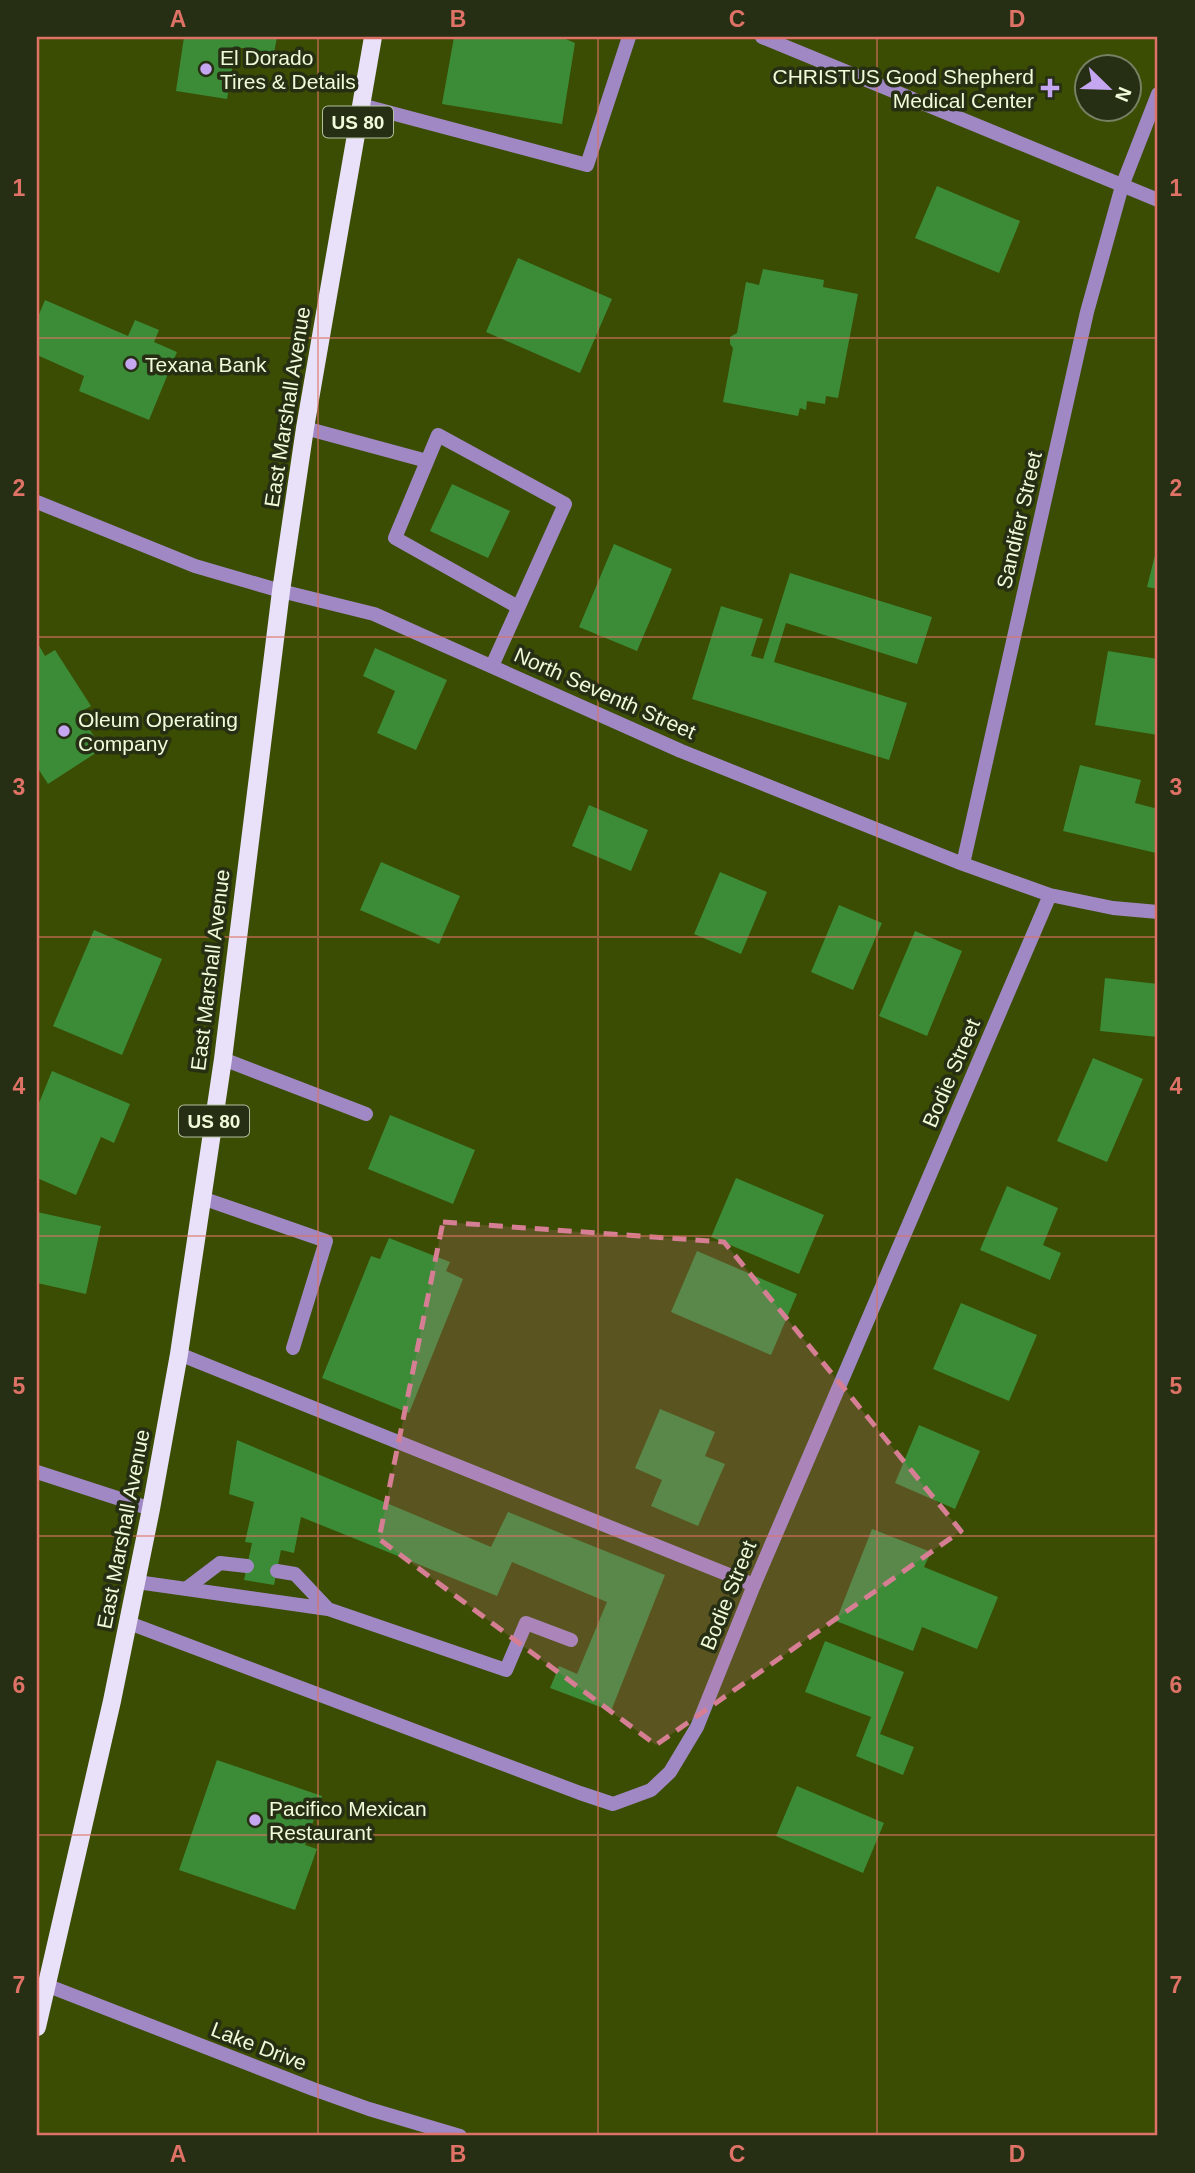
<svg xmlns="http://www.w3.org/2000/svg" width="1195" height="2173" viewBox="0 0 1195 2173" font-family="Arial,sans-serif">
<style>
.building{fill:#3b8b37}
.lines{fill:none;stroke-linecap:round;stroke-linejoin:round}
.lane{stroke:#a088c4;stroke-width:14}
.street{stroke:#a088c4;stroke-width:14}
.primary{stroke:#e9e0f9;stroke-width:18}
.marked{fill:#d67e94;fill-opacity:0.2;stroke:#d67e94;stroke-width:5;stroke-dasharray:14 9;stroke-linejoin:round}
.grid{fill:none;stroke:#df7266;stroke-width:2;stroke-opacity:0.55}
.poi-dot{fill:#c5a7f1;stroke:#262e13;stroke-width:2.5}
.labels{text-anchor:middle;dominant-baseline:central;stroke-width:7;stroke-linejoin:round;paint-order:stroke}
.shield{fill:#262e13;stroke:#b3be9e;stroke-width:2}
.shield-label{font-size:19px;font-weight:bold;fill:#effbd9}
.poi-label{font-size:21px;fill:#effbd9;stroke:#262e13;text-anchor:start}
.street-label{font-size:21px;fill:#effbd9;stroke:#262e13}
.neatline{fill:none;stroke:#df7266;stroke-width:2.5}
.grid-label{font-size:23px;text-anchor:middle;font-weight:bold;fill:#df7266}
</style>
<rect width="100%" height="100%" fill="#3b4c03"/>
<path class="building" d="M 184,37 L 277,37 L 274,53 L 236,47 L 227,99 L 176,91 Z
M 454,37 L 561,37 L 575,43 L 562,124 L 442,104 Z
M 937,186 L 1020,221 L 999,273 L 915,238 Z
M 518,258 L 612,299 L 580,373 L 486,332 Z
M 763,269 L 824,280 L 823,287 L 858,294 L 838,398 L 826,396 L 825,404 L 807,401 L 806,410 L 800,408 L 798,416 L 723,402 L 733,348 L 730,344 L 730,337 L 737,333 L 746,282 L 759,285 Z
M 45,300 L 128,336 L 135,320 L 159,330 L 154,342 L 177,352 L 149,420 L 79,391 L 84,376 L 37,355 L 37,319 Z
M 452,484 L 510,511 L 488,558 L 430,531 Z
M 614,544 L 672,569 L 637,651 L 579,627 Z
M 1157,547 L 1158,547 L 1158,589 L 1147,587 Z
M 790,573 L 932,617 L 917,664 L 786,623 L 774,662 L 907,703 L 889,760 L 692,699 L 721,606 L 763,619 L 751,656 L 763,659 Z
M 37,642 L 45,656 L 55,650 L 91,706 L 79,713 L 102,749 L 48,784 L 37,767 Z
M 375,648 L 447,680 L 416,750 L 377,733 L 395,691 L 363,676 Z
M 1108,651 L 1158,659 L 1158,735 L 1095,725 Z
M 1080,765 L 1141,780 L 1135,803 L 1158,809 L 1158,844 L 1156,853 L 1063,831 Z
M 589,805 L 648,830 L 631,871 L 572,846 Z
M 381,862 L 460,896 L 439,944 L 360,910 Z
M 720,872 L 767,892 L 741,954 L 694,934 Z
M 839,905 L 882,923 L 853,990 L 811,972 Z
M 94,930 L 162,959 L 122,1055 L 53,1026 Z
M 915,931 L 962,951 L 927,1036 L 879,1016 Z
M 1105,978 L 1158,984 L 1158,1037 L 1100,1031 Z
M 1093,1058 L 1143,1079 L 1107,1162 L 1057,1141 Z
M 52,1071 L 130,1104 L 114,1143 L 101,1137 L 76,1195 L 37,1178 L 37,1108 Z
M 390,1115 L 475,1150 L 453,1204 L 368,1169 Z
M 736,1178 L 824,1215 L 799,1274 L 711,1237 Z
M 1007,1186 L 1058,1208 L 1043,1245 L 1061,1253 L 1050,1280 L 980,1250 Z
M 37,1212 L 101,1226 L 86,1294 L 37,1283 Z
M 389,1238 L 450,1262 L 446,1271 L 463,1279 L 409,1413 L 322,1378 L 371,1256 L 380,1259 Z
M 697,1251 L 797,1294 L 771,1355 L 671,1312 Z
M 961,1303 L 1037,1335 L 1009,1401 L 933,1369 Z
M 660,1409 L 715,1432 L 705,1456 L 725,1464 L 698,1526 L 651,1506 L 662,1480 L 635,1468 Z
M 919,1425 L 980,1451 L 955,1509 L 895,1483 Z
M 237,1440 L 491,1547 L 508,1512 L 665,1575 L 611,1711 L 550,1688 L 559,1666 L 577,1674 L 607,1602 L 512,1562 L 497,1596 L 301,1517 L 294,1553 L 281,1550 L 274,1585 L 244,1580 L 252,1543 L 245,1542 L 254,1502 L 229,1494 Z
M 872,1529 L 931,1552 L 924,1567 L 998,1597 L 977,1649 L 922,1627 L 913,1651 L 836,1621 Z
M 825,1641 L 904,1672 L 880,1734 L 914,1747 L 903,1775 L 856,1756 L 871,1717 L 805,1692 Z
M 217,1760 L 322,1796 L 305,1845 L 317,1849 L 295,1910 L 179,1870 Z
M 797,1786 L 884,1823 L 863,1873 L 776,1836 Z"/>
<g class="lines">
<path class="lane" d="M 361,105 L 587,165 L 629,37
M 1122,186 L 1158,94
M 305,428 L 427,461
M 492,666 L 565,504 L 438,435 L 395,538 L 518,607
M 223,1059 L 366,1114
M 202,1198 L 326,1241 L 293,1348
M 179,1354 L 754,1585
M 277,1571 L 295,1574 L 328,1609
M 137,1582 L 328,1609 L 506,1670 L 526,1623 L 571,1640
M 187,1588 L 220,1563 L 247,1566"/>
<path class="street" d="M 762,37 L 1158,200
M 37,502 L 195,566 L 281,591 L 374,614 L 681,751 L 963,864 L 1050,895 L 1113,908 L 1158,912
M 963,864 L 1087,312 L 1122,186
M 37,1472 L 151,1509
M 129,1623 L 580,1793 L 613,1804 L 651,1790 L 670,1772 L 697,1727 L 754,1585 L 1050,895
M 46,1985 L 313,2089 L 369,2109 L 460,2136"/>
<path class="primary" d="M 37,2027 L 112,1701 L 151,1509 L 179,1354 L 223,1059 L 281,591 L 305,428 L 373,37"/>
</g>
<path class="marked" d="M 443,1222 L 724,1242 L 961,1531 L 656,1745 L 379,1539 Z"/>
<path class="grid" d="M 318,37 L 318,2136M 598,37 L 598,2136M 877,37 L 877,2136M 37,338 L 1158,338M 37,637 L 1158,637M 37,937 L 1158,937M 37,1236 L 1158,1236M 37,1536 L 1158,1536M 37,1835 L 1158,1835"/>
<g class="poi-dot">
<circle cx="206" cy="69" r="7"/>
<path d="M1046.5 77.5h7v7h7v7h-7v7h-7v-7h-7v-7h7z"/>
<circle cx="131" cy="364" r="7"/>
<circle cx="64" cy="731" r="7"/>
<circle cx="255" cy="1820" r="7"/>
</g>
<g class="labels">
<g class="shield">
<rect x="323" y="106.5" width="70" height="31" rx="5"/>
<rect x="179" y="1105.5" width="70" height="31" rx="5"/>
</g>
<g class="shield-label">
<text x="358" y="122">US 80</text>
<text x="214" y="1121">US 80</text>
</g>
<g class="poi-label">
<text x="220" y="57">El Dorado<tspan x="220" dy="24">Tires &amp; Details</tspan></text>
<text x="1034" y="76" text-anchor="end">CHRISTUS Good Shepherd<tspan x="1034" dy="24">Medical Center</tspan></text>
<text x="145" y="364">Texana Bank</text>
<text x="78" y="719">Oleum Operating<tspan x="78" dy="24">Company</tspan></text>
<text x="269" y="1808">Pacifico Mexican<tspan x="269" dy="24">Restaurant</tspan></text>
</g>
<g class="street-label">
<text transform="translate(287 407) rotate(-81)">East Marshall Avenue</text>
<text transform="translate(1019 520) rotate(-77)">Sandifer Street</text>
<text transform="translate(605 693) rotate(24)">North Seventh Street</text>
<text transform="translate(210 970) rotate(-83)">East Marshall Avenue</text>
<text transform="translate(951 1073) rotate(-67)">Bodie Street</text>
<text transform="translate(123 1529) rotate(-79)">East Marshall Avenue</text>
<text transform="translate(728 1595) rotate(-68)">Bodie Street</text>
<text transform="translate(259 2046) rotate(21)">Lake Drive</text>
</g>
</g>
<rect width="1195" height="2173" fill="none" stroke="#262e13" stroke-width="77"/>
<g transform="translate(1108 88) rotate(113)"><circle r="33" fill="#262e13" stroke="#768062" stroke-width="2"/>
<path d="M0-5L12 26L0 18L-12 26Z" fill="#c5a7f1"/>
<text y="-10" font-size="19" font-weight="bold" text-anchor="middle" fill="#effbd9">N</text>
</g>
<rect x="38" y="38" width="1118" height="2096" class="neatline"/>
<g class="grid-label">
<text x="178" y="27">A</text>
<text x="458" y="27">B</text>
<text x="737" y="27">C</text>
<text x="1017" y="27">D</text>
<text x="19" y="196">1</text>
<text x="1176" y="196">1</text>
<text x="19" y="496">2</text>
<text x="1176" y="496">2</text>
<text x="19" y="795">3</text>
<text x="1176" y="795">3</text>
<text x="19" y="1094">4</text>
<text x="1176" y="1094">4</text>
<text x="19" y="1394">5</text>
<text x="1176" y="1394">5</text>
<text x="19" y="1693">6</text>
<text x="1176" y="1693">6</text>
<text x="19" y="1993">7</text>
<text x="1176" y="1993">7</text>
<text x="178" y="2162">A</text>
<text x="458" y="2162">B</text>
<text x="737" y="2162">C</text>
<text x="1017" y="2162">D</text>
</g>
</svg>
